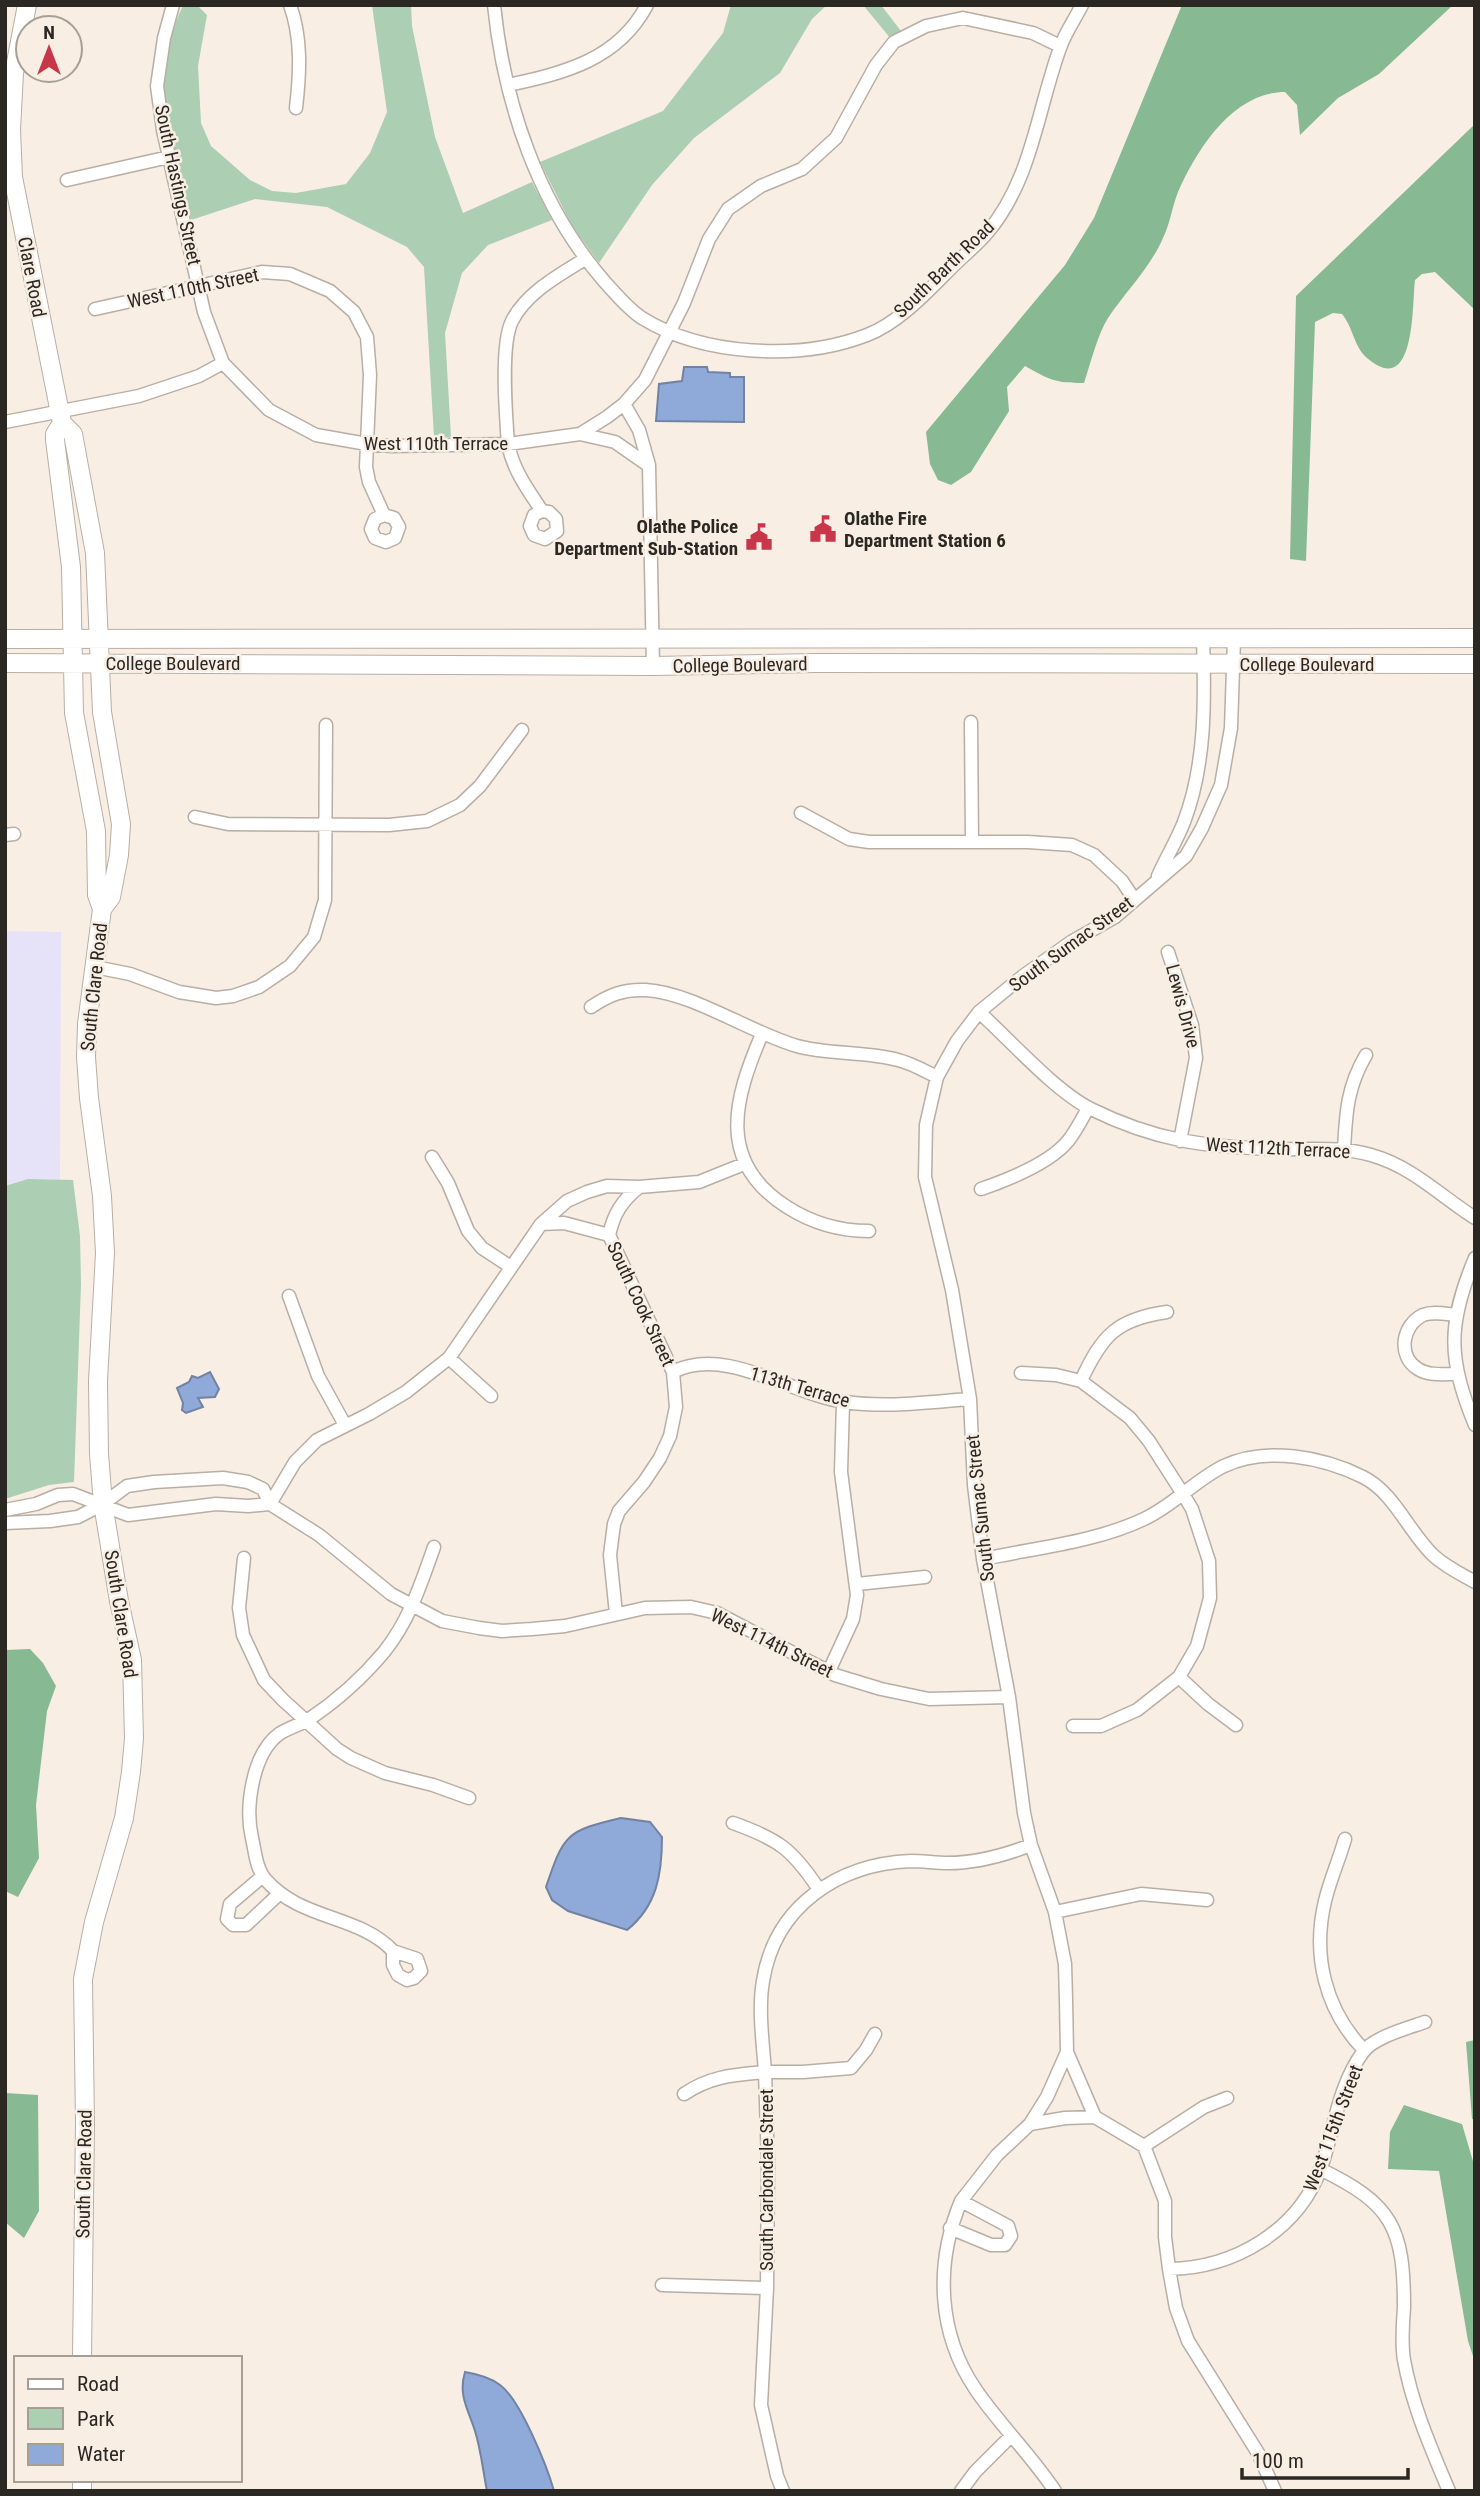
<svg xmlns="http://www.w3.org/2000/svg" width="1480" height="2496" viewBox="0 0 1480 2496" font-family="'Roboto Condensed',sans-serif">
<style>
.education{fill:#e6e3f9}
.green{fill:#acceb3}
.forest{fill:#87b993}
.water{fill:#8fa9d9;stroke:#7182a3;stroke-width:2}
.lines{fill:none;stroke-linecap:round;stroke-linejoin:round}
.street-casing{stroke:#b8aea4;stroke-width:15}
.secondary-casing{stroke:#b8aea4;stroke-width:20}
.street{stroke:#fff;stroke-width:12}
.secondary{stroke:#fff;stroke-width:18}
.labels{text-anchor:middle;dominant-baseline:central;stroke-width:5;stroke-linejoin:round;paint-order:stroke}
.street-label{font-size:19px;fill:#2b2824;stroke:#f8eee3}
.poi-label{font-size:19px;font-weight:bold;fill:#2b2824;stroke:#f8eee3;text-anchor:start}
</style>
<rect width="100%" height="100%" fill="#f8eee3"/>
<path class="education" d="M 5,931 L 61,932 L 60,1180 L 28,1179 L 5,1186 Z"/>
<path class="green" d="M 183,5 L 197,5 L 207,15 L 198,66 L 201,123 L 211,146 L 250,180 L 272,191 L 296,193 L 346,184 L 370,153 L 387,112 L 372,5 L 411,5 L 412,26 L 435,137 L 463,213 L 532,182 L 552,220 L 488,245 L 462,273 L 445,333 L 451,437 L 434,437 L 424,267 L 407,247 L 327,207 L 255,199 L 191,220 C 180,173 157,102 165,56 C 169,38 176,22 183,5 Z
M 731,5 L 827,5 L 812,19 L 780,73 L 694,138 L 652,185 L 599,263 L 572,226 L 540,162 L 663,111 L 723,33 Z
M 863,5 L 881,5 L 901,31 L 891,39 Z
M 28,1179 L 73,1180 L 80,1236 L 81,1284 L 74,1482 L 49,1485 L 5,1499 L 5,1186 Z"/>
<path class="forest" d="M 1182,5 L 1453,5 L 1379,74 L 1338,98 L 1300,135 L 1297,105 L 1285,92 C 1233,92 1197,149 1178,192 C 1172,207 1170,224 1163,238 C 1150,268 1126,291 1108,318 C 1097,336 1091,362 1084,383 C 1055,383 1050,380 1025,366 L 1007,387 L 1009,411 L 971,472 L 951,485 L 938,480 L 930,464 L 926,432 L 1065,265 L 1094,218 Z
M 1475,124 L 1475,310 L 1435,272 L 1422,274 L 1415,280 C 1412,304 1416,400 1367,358 C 1354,347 1353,327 1342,314 L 1333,313 L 1315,322 L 1306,561 L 1290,559 L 1296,296 Z
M 30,1649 L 43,1663 L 56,1686 L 47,1711 L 36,1805 L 39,1858 L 18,1897 L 5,1891 L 5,1650 Z
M 1475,2040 L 1475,2120 L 1472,2119 L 1466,2042 Z
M 5,2093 L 38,2095 L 39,2211 L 24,2238 L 5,2222 Z
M 1404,2105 L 1462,2124 L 1475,2168 L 1475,2362 L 1468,2341 L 1439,2171 L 1388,2169 L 1390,2132 Z"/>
<path class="water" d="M 684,367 L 707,367 L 708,372 L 730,373 L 730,377 L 744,377 L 744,422 L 656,421 L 659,384 L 682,381 Z
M 210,1372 L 219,1389 L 215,1397 L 198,1398 L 203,1407 L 186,1413 L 182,1410 L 183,1403 L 177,1388 L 189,1382 L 192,1376 L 198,1378 Z
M 621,1818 L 650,1822 L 662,1837 C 662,1874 657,1906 627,1930 L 568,1911 L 552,1900 L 546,1887 C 564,1834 566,1831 621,1818 Z
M 465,2372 C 477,2374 490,2377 500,2385 C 520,2399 547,2466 554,2491 L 487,2491 C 483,2471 481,2450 475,2431 C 468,2409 458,2395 465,2372 Z"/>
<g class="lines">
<defs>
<path id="street" d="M 173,5 L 164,38 L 157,86 L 163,130 L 204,312 L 223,363 L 269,410 L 316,435 L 367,444 L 392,446 L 508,444 L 580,434 L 607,417 L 624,404 L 645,380 L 684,303 L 709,239 L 728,209 L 761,186 L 802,169 L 836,138 L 876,65 L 894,42 L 926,26 L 963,18 L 1033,33 L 1060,46
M 290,5 C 302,38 300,73 296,108
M 494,5 C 504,104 539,206 604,281 C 615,293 628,309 642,318 C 703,356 800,361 867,335 C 899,323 929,290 953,266 C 964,255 977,245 987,233 C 1032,180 1037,111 1060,48 C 1065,33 1075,19 1082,5
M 508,85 C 564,73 618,60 647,5
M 67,180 L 169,157
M 95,309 L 262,272 L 290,274 L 330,291 L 354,312 L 367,337 L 370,375 L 366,467 L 369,482 L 384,515 L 394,518 L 399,527 L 395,538 L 386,542 L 375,538 L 371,529 L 375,519 L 384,515
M 624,404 L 639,430 L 649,465 L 653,666
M 5,422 L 139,396 L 199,376 L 223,363
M 580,434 L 615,442 L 648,465
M 542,511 L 534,515 L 530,526 L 534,535 L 545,539 L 557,531 L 556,519 L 549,512 L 542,511 C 528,490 513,470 508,444 C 506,416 500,345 512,321 C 526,293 559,275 585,259
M 971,722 L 972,842
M 801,813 L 849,839 L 869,842 L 1028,842 L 1072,845 L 1094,855 L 1122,881 L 1134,899
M 195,817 L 228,824 L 389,825 L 427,821 L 460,805 L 480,786 L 522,730
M 5,835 L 14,834
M 1158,876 C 1166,858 1177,840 1184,822 C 1206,764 1205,700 1203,639
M 1168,952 L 1192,1025 L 1196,1058 L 1180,1141
M 95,967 L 130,974 L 179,992 L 216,998 L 233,996 L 259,987 L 290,966 L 314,937 L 325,900 L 326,725
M 591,1007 C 609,995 623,989 646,990 C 693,993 749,1032 797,1046 C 830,1055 865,1051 898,1060 C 911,1063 925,1071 937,1077
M 979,1012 C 1010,1040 1055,1091 1091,1109 C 1156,1141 1205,1147 1276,1149 C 1308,1150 1340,1146 1371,1155 C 1413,1167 1439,1195 1475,1218
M 762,1034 C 734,1099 716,1162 787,1207 C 812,1223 839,1231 869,1231
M 1344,1149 C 1346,1113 1347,1087 1366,1055
M 432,1157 L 448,1183 L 468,1231 L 482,1248 L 511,1267
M 981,1189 C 1007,1180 1050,1163 1068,1141 C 1076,1131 1082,1119 1088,1108
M 541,1224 L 564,1223 L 609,1235 L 673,1372 L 676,1407 L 670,1436 L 660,1458 L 644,1482 L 619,1511 L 614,1524 L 610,1555 L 616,1614
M 609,1235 C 614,1213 622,1201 639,1187
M 1475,1258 C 1447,1325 1448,1359 1475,1425
M 289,1296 L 318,1376 L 345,1425
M 1456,1315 C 1446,1314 1433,1311 1423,1315 C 1402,1325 1397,1356 1418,1369 C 1429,1376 1444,1374 1456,1374
M 449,1358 L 491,1396
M 673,1372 C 726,1345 792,1395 845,1402 C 887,1408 929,1402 970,1399
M 1021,1373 L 1056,1375 L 1081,1381 L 1130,1418 L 1149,1441 L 1183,1494 L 1192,1509 L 1209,1561 L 1210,1598 L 1197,1646 L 1179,1677 L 1137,1710 L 1101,1726 L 1073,1726
M 1081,1381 C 1102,1335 1117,1319 1167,1312
M 270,1504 L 295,1462 L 317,1440 L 369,1414 L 406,1392 L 449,1358 L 541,1224 L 567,1201 L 587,1192 L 607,1186 L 639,1187 L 699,1182 L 744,1164
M 5,1510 L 36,1504 L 58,1495 L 73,1494 L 128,1515 L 216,1504 L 248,1506 L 270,1504
M 5,1523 L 50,1521 L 78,1517 L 103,1504 L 127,1486 L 154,1482 L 223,1478 L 248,1482 L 263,1489 L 270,1504 L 319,1535 L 391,1594 L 442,1621 L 479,1628 L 502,1631 L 532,1629 L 565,1626 L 645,1608 L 691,1607 L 717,1613 L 835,1675 L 881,1689 L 929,1699 L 1009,1697
M 244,1558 L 239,1608 L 243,1635 L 264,1680 L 283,1700 L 337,1749 L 351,1758 L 385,1773 L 433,1785 L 469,1798
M 983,1559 C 1035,1548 1096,1542 1144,1519 C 1173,1506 1195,1480 1224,1466 C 1266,1446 1323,1457 1363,1477 C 1395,1493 1409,1533 1434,1556 C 1446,1567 1461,1574 1475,1582
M 857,1584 L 925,1577
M 829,1671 L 853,1619 L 857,1595 L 841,1472 L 843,1402
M 1179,1677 L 1208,1704 L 1236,1725
M 733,1823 C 778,1839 792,1849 818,1888
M 1345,1839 C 1339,1860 1330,1880 1325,1901 C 1312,1955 1325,2010 1364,2050
M 263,1876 L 230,1904 L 227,1919 L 233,1925 L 246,1925 L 280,1893
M 1055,1912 L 1141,1894 L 1207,1900
M 393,1951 L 417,1959 L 421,1971 L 414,1978 L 407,1980 L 398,1975 L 393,1965 L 393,1951 C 358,1914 301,1921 265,1879 C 256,1868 255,1851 252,1838 C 245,1808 252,1754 279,1734 C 288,1728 299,1725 308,1720 C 335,1702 363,1677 384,1652 C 409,1621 421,1584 434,1547
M 1067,2052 L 1095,2117
M 684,2094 C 711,2076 733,2075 765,2072 C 763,2043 758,2010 763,1981 C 775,1906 838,1864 911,1861 C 923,1861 936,1863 948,1863 C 977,1863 1005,1855 1031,1845
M 1030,2124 L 1065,2118 L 1095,2117 L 1144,2146 L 1165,2201 L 1165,2237 L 1169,2269 L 1176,2308 L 1188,2341 L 1258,2453 L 1275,2491
M 1144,2146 L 1204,2107 L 1227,2098
M 1320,2169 C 1392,2204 1404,2227 1404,2307 C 1403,2324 1401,2343 1404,2360 C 1412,2405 1431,2448 1449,2491
M 961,2201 L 997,2155 L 1030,2124 L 1047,2097 L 1067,2052 L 1066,2000 L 1065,1964 L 1055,1912 L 1031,1845 L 1024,1813 L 1009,1697 L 983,1559 L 974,1485 L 970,1399 L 952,1290 L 925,1177 L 926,1125 L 937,1077 L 957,1041 L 979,1012 L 1023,976 L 1071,942 L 1115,917 L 1186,856 L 1202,828 L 1221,785 L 1231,728 L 1234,639
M 950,2228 L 991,2245 L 1005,2245 L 1011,2236 L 1008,2226 L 961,2201 C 935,2263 937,2333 976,2390 C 1000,2425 1031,2455 1055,2491
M 1169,2269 C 1234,2268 1298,2231 1321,2168 C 1334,2130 1338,2086 1363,2052 C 1374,2037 1408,2028 1425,2022
M 662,2285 L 767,2288 L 768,2163 L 765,2072 L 803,2072 L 851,2068 L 866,2050 L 875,2034
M 767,2288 L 761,2405 L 777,2476 L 783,2491
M 961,2491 L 975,2472 L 1011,2436"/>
<path id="secondary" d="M 27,5 L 14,73 L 11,130 L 13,177 L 62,423 L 73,434 L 95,553 L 102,712 L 121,824 L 119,855 L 111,897 L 102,909
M 62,423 L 55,434 L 55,440 L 71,567 L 74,713 L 96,831 L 97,895 L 102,909 L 87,1024 L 86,1057 L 89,1098 L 102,1196 L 105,1253 L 98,1381 L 99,1454 L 103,1504 L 119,1601 L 132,1660 L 134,1738 L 131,1772 L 124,1818 L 94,1922 L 83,1979 L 85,2124 L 82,2358
M 5,639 L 1475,638
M 5,663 L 653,666 L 815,663 L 1475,664
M 82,2480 L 82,2491"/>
</defs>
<use href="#street" class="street-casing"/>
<use href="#secondary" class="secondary-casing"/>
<use href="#street" class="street"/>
<use href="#secondary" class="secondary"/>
</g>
<defs>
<symbol id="civic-bare" viewBox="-9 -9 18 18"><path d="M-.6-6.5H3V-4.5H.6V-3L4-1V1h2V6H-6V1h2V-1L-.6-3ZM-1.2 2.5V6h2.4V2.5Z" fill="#c83749" stroke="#f8eee3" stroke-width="2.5" paint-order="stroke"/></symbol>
</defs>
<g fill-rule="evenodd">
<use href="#civic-bare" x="804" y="510" width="38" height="38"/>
<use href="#civic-bare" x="740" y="518" width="38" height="38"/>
</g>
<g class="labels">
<g class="street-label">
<text transform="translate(178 185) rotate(78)">South Hastings Street</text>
<text transform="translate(944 269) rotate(-44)">South Barth Road</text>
<text transform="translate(32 277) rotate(79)">Clare Road</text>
<text transform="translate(193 288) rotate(-12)">West 110th Street</text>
<text x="436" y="443">West 110th Terrace</text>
<text x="173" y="663">College Boulevard</text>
<text x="1307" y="664">College Boulevard</text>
<text transform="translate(740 665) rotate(-1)">College Boulevard</text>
<text transform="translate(1071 944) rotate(-36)">South Sumac Street</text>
<text transform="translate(94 987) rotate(-84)">South Clare Road</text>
<text transform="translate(1183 1006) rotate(75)">Lewis Drive</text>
<text transform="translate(1278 1148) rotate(3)">West 112th Terrace</text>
<text transform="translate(641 1304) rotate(65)">South Cook Street</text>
<text transform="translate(800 1387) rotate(16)">113th Terrace</text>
<text transform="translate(980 1508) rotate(-96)">South Sumac Street</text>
<text transform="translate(121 1614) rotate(81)">South Clare Road</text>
<text transform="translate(772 1643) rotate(26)">West 114th Street</text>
<text transform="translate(1333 2128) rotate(-69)">West 115th Street</text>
<text transform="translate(84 2174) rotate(-89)">South Clare Road</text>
<text transform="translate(766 2180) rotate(-90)">South Carbondale Street</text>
</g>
<g class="poi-label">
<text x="844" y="518">Olathe Fire<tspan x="844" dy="22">Department Station 6</tspan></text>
<text x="738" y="526" text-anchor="end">Olathe Police<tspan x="738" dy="22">Department Sub-Station</tspan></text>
</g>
</g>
<rect width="1480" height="2496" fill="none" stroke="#2b2824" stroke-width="14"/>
<rect x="14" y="2356" width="228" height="126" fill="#f8eee3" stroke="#a69f97" stroke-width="2"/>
<rect x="28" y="2379" width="35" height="10" fill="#ffffff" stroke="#a69f97" stroke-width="2"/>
<text x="77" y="2391" font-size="21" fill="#2b2824">Road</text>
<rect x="28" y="2408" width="35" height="21" fill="#acceb3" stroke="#a69f97" stroke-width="2"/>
<text x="77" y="2426" font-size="21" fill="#2b2824">Park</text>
<rect x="28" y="2444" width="35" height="21" fill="#8fa9d9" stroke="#a69f97" stroke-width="2"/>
<text x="77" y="2461" font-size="21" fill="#2b2824">Water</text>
<g transform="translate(49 49)"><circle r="33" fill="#f8eee3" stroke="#a69f97" stroke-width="2"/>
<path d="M0-5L12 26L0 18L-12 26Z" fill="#c83749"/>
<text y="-10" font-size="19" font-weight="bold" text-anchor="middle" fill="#2b2824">N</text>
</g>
<path d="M1242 2468v10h166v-10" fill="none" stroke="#2b2824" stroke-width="3.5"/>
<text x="1252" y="2468" font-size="21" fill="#2b2824" stroke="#f8eee3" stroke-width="5" paint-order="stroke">100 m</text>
</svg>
